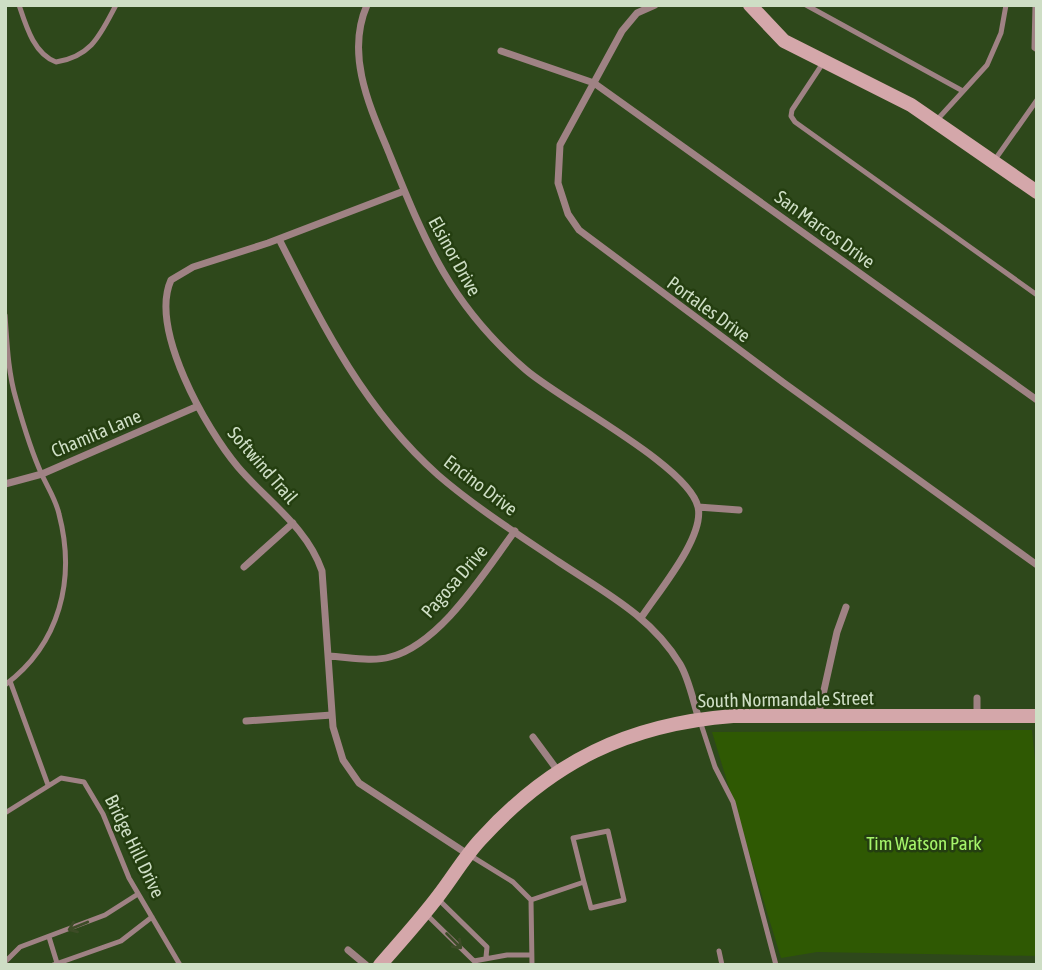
<svg xmlns="http://www.w3.org/2000/svg" width="1042" height="970" viewBox="0 0 1042 970" font-family="'Asap Condensed',sans-serif">
<style>
.green{fill:#2f5903}
.lines{fill:none;stroke-linecap:round;stroke-linejoin:round}
.lane{stroke:#9f8284;stroke-width:5}
.street{stroke:#9f8284;stroke-width:7}
.secondary{stroke:#d4a7aa;stroke-width:14}
.oneway{stroke:#3d4c27}
.labels{text-anchor:middle;dominant-baseline:central;stroke-width:5;stroke-linejoin:round;paint-order:stroke}
.street-label{font-size:19px;fill:#cedec5;stroke:#243e10}
.park-label{font-size:19px;fill:#a5f46a;stroke:#243e10}
</style>
<rect width="100%" height="100%" fill="#2e481b"/>
<path class="green" d="M 1032,730 L 1037,780 L 1037,956 L 817,952 L 781,958 L 712,732 Z"/>
<g class="lines">
<path class="lane" d="M 19,5 C 26,26 34,54 56,62 C 92,56 100,35 116,5
M 806,5 L 961,90
M 1035,5 L 1034,48 L 1037,50
M 823,63 L 792,110 L 791,116 L 795,122 L 1037,295
M 936,121 L 987,65 L 1001,33 L 1006,5
M 994,161 L 1037,100
M 5,315 C 7,343 8,372 16,399 C 23,424 31,451 42,475 C 48,488 56,500 59,514 C 76,579 60,644 5,685
M 10,681 L 48,785
M 700,721 L 715,767 L 733,802 L 776,965
M 5,813 L 61,778 L 84,782 L 103,814 L 129,878 L 180,965
M 471,856 L 513,882 L 531,900 L 532,965
M 439,900 L 487,947 L 486,957
M 531,900 L 584,882 L 573,838 L 608,831 L 624,900 L 591,908 L 584,882
M 427,915 L 474,961 L 507,955 L 530,955
M 49,937 L 57,963
M 719,951 L 722,965
M 5,962 L 20,947 L 105,915 L 138,894
M 53,965 L 121,941 L 152,917"/>
<path class="street" d="M 367,5 C 346,53 368,103 387,148 C 424,239 448,303 526,370 C 562,401 689,466 698,507 C 705,537 658,592 641,618
M 655,5 L 637,13 L 622,31 L 560,145 L 558,183 L 568,214 L 579,230 L 784,383 L 1037,565
M 501,51 L 594,83 L 1037,400
M 404,191 L 268,243 L 193,267 L 171,280 C 149,329 206,429 238,467 C 267,501 307,527 322,571 L 333,727 L 343,760 L 359,783 L 469,855
M 279,239 C 323,326 364,409 438,475 C 475,507 519,535 559,562 C 604,592 651,616 680,664 C 689,679 693,701 699,719
M 5,484 L 42,474 L 198,406
M 698,507 L 739,510
M 244,567 L 293,523
M 329,656 C 348,657 372,662 390,657 C 441,644 485,571 515,531
M 818,717 L 837,632 L 846,607
M 977,717 L 977,698
M 246,721 L 332,715
M 533,737 L 558,771
M 348,950 L 366,965"/>
<path class="secondary" d="M 750,5 L 784,41 L 911,105 L 1037,192
M 380,965 C 400,942 421,919 439,895 C 453,877 465,856 481,839 C 552,761 629,724 733,716 L 1037,716"/>
</g>
<defs><path id="oneway-shaft" d="M-6 0H5M1.5-3L5.5 0L1.5 3" fill="none" stroke-width="1.6" stroke-linecap="round" stroke-linejoin="round" transform="scale(1.75)"/></defs>
<g class="oneway">
<use href="#oneway-shaft" transform="translate(78 926) rotate(158)"/>
<use href="#oneway-shaft" transform="translate(454 941) rotate(45)"/>
</g>
<g class="labels">
<g class="street-label">
<text transform="translate(825 229) rotate(36)">San Marcos Drive</text>
<text transform="translate(455 256) rotate(61)">Elsinor Drive</text>
<text transform="translate(709 309) rotate(36)">Portales Drive</text>
<text transform="translate(96 433) rotate(-23)">Chamita Lane</text>
<text transform="translate(263 465) rotate(49)">Softwind Trail</text>
<text transform="translate(481 485) rotate(37)">Encino Drive</text>
<text transform="translate(454 581) rotate(-49)">Pagosa Drive</text>
<text transform="translate(786 699) rotate(-1)">South Normandale Street</text>
<text transform="translate(135 846) rotate(64)">Bridge Hill Drive</text>
</g>
<g class="park-label">
<text x="924" y="843">Tim Watson Park</text>
</g>
</g>
<rect width="1042" height="970" fill="none" stroke="#cedec5" stroke-width="14"/>
</svg>
